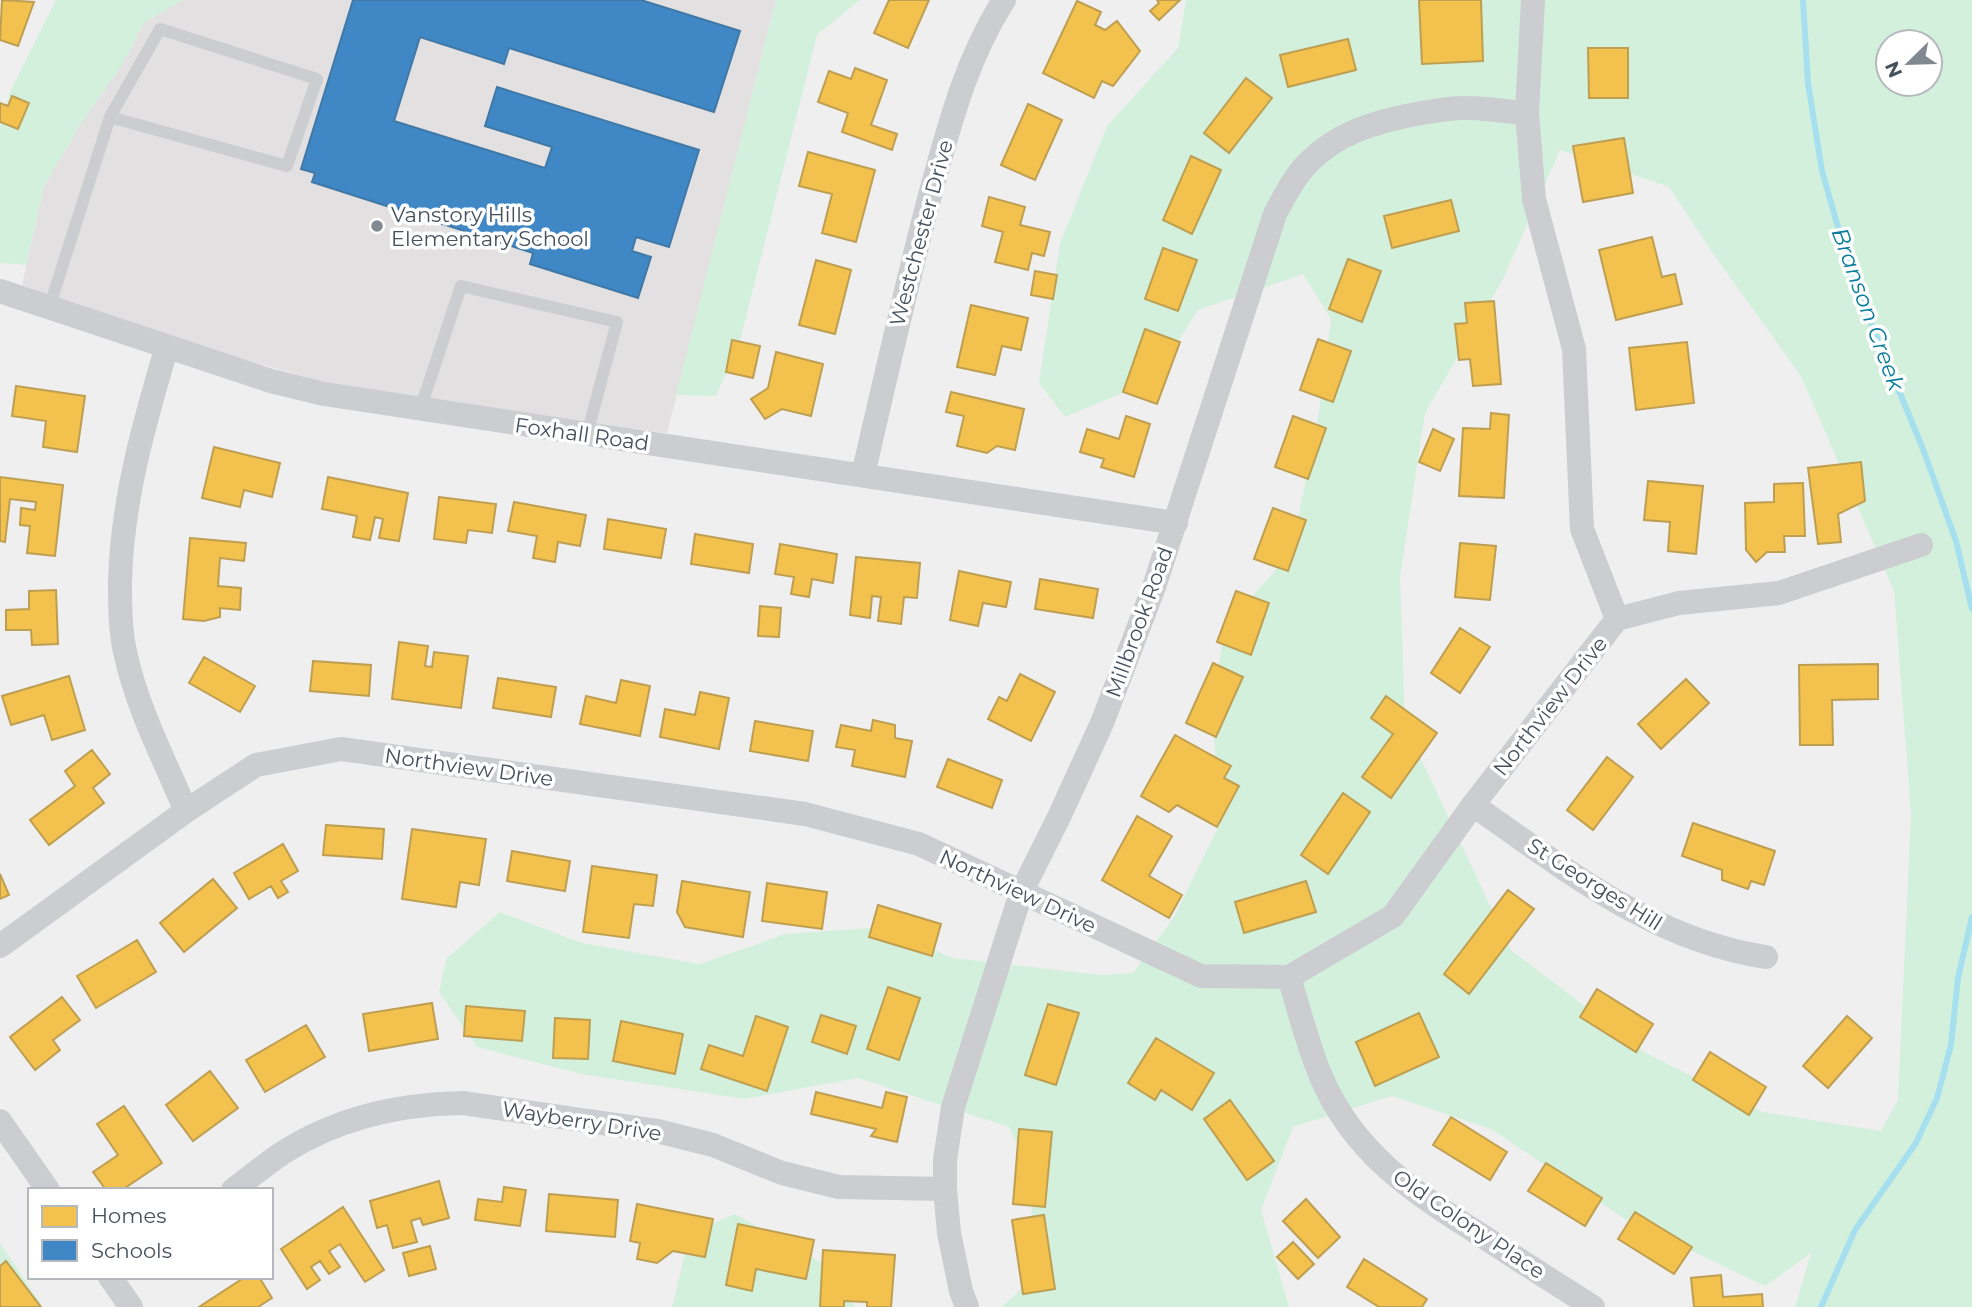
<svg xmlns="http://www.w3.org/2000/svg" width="1972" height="1307" viewBox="0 0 1972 1307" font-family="Montserrat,sans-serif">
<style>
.education{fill:#e2e0e1}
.green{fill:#d3f0dd;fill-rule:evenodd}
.homes{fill:#f2c14e;stroke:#be9f52;stroke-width:2}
.schools{fill:#3f88c5;stroke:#4178a6;stroke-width:2}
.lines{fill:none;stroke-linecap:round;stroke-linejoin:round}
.stream{stroke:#a6dfee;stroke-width:6}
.lane{stroke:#cbcdd0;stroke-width:12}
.street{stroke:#cbcdd0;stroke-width:24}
.poi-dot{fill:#82888f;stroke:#fff;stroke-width:2.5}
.labels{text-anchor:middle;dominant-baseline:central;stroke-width:7;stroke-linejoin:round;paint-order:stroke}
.poi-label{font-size:21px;fill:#46515c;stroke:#fff;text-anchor:start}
.street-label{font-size:21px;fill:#46515c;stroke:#fff}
.water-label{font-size:23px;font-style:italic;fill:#0a7d9c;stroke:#fff}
</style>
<rect width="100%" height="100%" fill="#f0efef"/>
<path class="education" d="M 182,0 L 776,0 L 667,433 L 338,386 L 172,339 L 22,285 L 44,186 L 81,123 L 122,65 L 144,23 Z"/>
<path class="green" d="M 56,0 L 182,0 L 144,23 L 122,65 L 81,123 L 44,186 L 26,265 L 0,263 L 0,127 L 10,92 Z
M 776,0 L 860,0 L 817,35 L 740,341 L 716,396 L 676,395 Z
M 1186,0 L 1972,0 L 1972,1307 L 1795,1307 L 1811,1253 L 1765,1286 L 1625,1219 L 1491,1129 L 1392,1096 L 1293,1127 L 1261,1210 L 1289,1307 L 1002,1307 L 1027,1283 L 1034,1179 L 1009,1127 L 858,1078 L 745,1099 L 581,1074 L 477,1047 L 439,992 L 446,959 L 500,912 L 582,943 L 700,964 L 785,934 L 885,927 L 952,958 L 1101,975 L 1133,973 L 1174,917 L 1220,824 L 1212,708 L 1225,626 L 1291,553 L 1317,426 L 1331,319 L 1303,274 L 1198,310 L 1153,380 L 1065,417 L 1039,383 L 1060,244 L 1107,126 L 1178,48 ZM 1888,42 L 1930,42 L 1930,84 L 1888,84 ZM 1560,150 L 1669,187 L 1714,255 L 1801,376 L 1894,591 L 1911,814 L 1898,1100 L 1881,1131 L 1763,1112 L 1646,1053 L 1511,950 L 1405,725 L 1400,577 L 1425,413 L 1502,281 Z
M 735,1214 L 828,1266 L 855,1307 L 672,1307 L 690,1233 Z
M 0,1243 L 43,1307 L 0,1307 Z"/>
<path class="homes" d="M 2,0 L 34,2 L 18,46 L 0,40 Z
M 889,0 L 929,0 L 908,48 L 874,33 Z
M 1157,0 L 1180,0 L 1159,20 L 1150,11 L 1159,3 Z
M 1419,0 L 1481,0 L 1483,61 L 1422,64 Z
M 1077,1 L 1101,12 L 1095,25 L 1105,30 L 1117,21 L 1140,51 L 1113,86 L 1102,81 L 1094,98 L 1043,73 Z
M 1348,39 L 1356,70 L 1288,87 L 1280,55 Z
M 1588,48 L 1628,48 L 1628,98 L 1589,98 Z
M 855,68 L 887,80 L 871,125 L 897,134 L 892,150 L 842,132 L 848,113 L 818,102 L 829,71 L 851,79 Z
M 1246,78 L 1272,98 L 1229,153 L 1204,133 Z
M 12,96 L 29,103 L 18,129 L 0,122 L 0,103 L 8,106 Z
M 1028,104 L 1062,120 L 1035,180 L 1001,165 Z
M 1624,138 L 1633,193 L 1583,202 L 1573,146 Z
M 808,152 L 875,170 L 856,242 L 822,233 L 832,194 L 799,186 Z
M 1191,156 L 1221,170 L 1192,234 L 1163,220 Z
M 989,197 L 1025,207 L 1020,225 L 1050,232 L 1044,256 L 1032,253 L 1028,270 L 995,262 L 1003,232 L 982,226 Z
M 1451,200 L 1459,231 L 1392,248 L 1384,216 Z
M 1652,237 L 1662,277 L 1675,274 L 1682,304 L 1616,320 L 1599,250 Z
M 1163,248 L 1197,260 L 1178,311 L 1145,299 Z
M 1348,259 L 1381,271 L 1362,322 L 1329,309 Z
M 816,260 L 851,270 L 835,334 L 799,325 Z
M 1035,271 L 1057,275 L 1053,299 L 1031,295 Z
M 1494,301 L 1501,384 L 1473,386 L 1470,359 L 1459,360 L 1455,324 L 1467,323 L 1465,303 Z
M 971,305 L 1028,318 L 1021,350 L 1002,346 L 995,375 L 957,367 Z
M 1145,329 L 1180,342 L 1157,404 L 1123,392 Z
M 1318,339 L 1351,351 L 1333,402 L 1300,390 Z
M 732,340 L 760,346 L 753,378 L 726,372 Z
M 1687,342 L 1694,403 L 1636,410 L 1629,348 Z
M 776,352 L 823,364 L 811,416 L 782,409 L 765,419 L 751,399 L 768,388 Z
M 16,386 L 85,396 L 77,452 L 43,447 L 46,421 L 12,416 Z
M 951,392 L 1024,409 L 1015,450 L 997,446 L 987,453 L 957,446 L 964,416 L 946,412 Z
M 1491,413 L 1509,415 L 1504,498 L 1459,496 L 1463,428 L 1490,429 Z
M 1126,416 L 1150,424 L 1134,477 L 1101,467 L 1104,459 L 1080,452 L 1087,429 L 1119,439 Z
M 1293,416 L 1326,428 L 1308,479 L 1275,467 Z
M 1433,429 L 1454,439 L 1440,471 L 1419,462 Z
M 214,447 L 280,463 L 272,497 L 244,490 L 240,507 L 202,498 Z
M 1861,462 L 1865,501 L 1838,514 L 1841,542 L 1818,544 L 1808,468 Z
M 0,477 L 63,485 L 55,556 L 27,553 L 30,526 L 20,525 L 21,508 L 35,510 L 36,502 L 10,499 L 5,542 L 0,541 Z
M 328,477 L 408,493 L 399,541 L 379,538 L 383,519 L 375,517 L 370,540 L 353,537 L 357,516 L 322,509 Z
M 1648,481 L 1703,486 L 1696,554 L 1668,551 L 1670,522 L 1644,520 Z
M 1803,483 L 1805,536 L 1784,536 L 1785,552 L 1767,552 L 1756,562 L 1746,550 L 1745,503 L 1774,502 L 1774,484 Z
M 439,497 L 496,504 L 492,533 L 468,530 L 466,543 L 434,539 Z
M 514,502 L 586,515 L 580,546 L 558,542 L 555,562 L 533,558 L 537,536 L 508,531 Z
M 1273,508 L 1306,520 L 1288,571 L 1254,559 Z
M 608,519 L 666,529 L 661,558 L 604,549 Z
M 695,534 L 753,544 L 749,573 L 691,564 Z
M 190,538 L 246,543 L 244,561 L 220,558 L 218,586 L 241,588 L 240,610 L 220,608 L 220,617 L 204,621 L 183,619 Z
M 1460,543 L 1496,546 L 1490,600 L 1455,597 Z
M 780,544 L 837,554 L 833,583 L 812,579 L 809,597 L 791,594 L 794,577 L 775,574 Z
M 856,557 L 920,563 L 917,598 L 904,597 L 901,624 L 878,621 L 881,597 L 872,596 L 870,618 L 850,615 Z
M 959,571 L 1011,582 L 1006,607 L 983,603 L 978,626 L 950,620 Z
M 1040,579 L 1098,589 L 1093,618 L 1035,609 Z
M 56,590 L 58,644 L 32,645 L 31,630 L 6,630 L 6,610 L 29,609 L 29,591 Z
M 1236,591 L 1269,603 L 1251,655 L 1217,642 Z
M 760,606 L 781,608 L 779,637 L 758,636 Z
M 1460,628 L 1490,647 L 1460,693 L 1431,673 Z
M 399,642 L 428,646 L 425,666 L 432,667 L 434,652 L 468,656 L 461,708 L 392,699 Z
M 204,657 L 255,686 L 240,712 L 189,683 Z
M 313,661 L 371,665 L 369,696 L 310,691 Z
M 1213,663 L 1243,677 L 1216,737 L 1186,723 Z
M 1878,664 L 1878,699 L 1832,700 L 1833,745 L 1800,745 L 1799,665 Z
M 1020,674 L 1055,692 L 1031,741 L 988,719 L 999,697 L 1007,701 Z
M 69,676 L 85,730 L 52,740 L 44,715 L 11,725 L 2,696 Z
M 498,678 L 556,687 L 551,717 L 493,708 Z
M 1686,679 L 1709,703 L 1661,749 L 1638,724 Z
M 621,680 L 650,686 L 640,736 L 580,724 L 586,696 L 616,703 Z
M 700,692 L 729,698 L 719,749 L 660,737 L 665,709 L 695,715 Z
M 1386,696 L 1437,733 L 1391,798 L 1362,777 L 1393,734 L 1371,718 Z
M 873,720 L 895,725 L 895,738 L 912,741 L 905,777 L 852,766 L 855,750 L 836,747 L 841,725 L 871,731 Z
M 755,721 L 813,731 L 808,761 L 750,751 Z
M 1175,735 L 1231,766 L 1224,778 L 1239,786 L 1217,827 L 1177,805 L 1169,812 L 1141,796 Z
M 92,750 L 110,774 L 93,788 L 104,803 L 49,845 L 30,820 L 75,786 L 65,771 Z
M 1607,757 L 1633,777 L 1593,830 L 1567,810 Z
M 948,759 L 1002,780 L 992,808 L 937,787 Z
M 1343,793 L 1370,812 L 1328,874 L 1301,855 Z
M 1137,816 L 1172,836 L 1149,876 L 1182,895 L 1169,918 L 1102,880 Z
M 1693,823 L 1775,851 L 1764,885 L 1751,881 L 1748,889 L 1722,880 L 1722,870 L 1682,856 Z
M 326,825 L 384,829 L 382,859 L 323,855 Z
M 412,829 L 486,839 L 479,885 L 460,882 L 456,907 L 402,899 Z
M 283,844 L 298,871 L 281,881 L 288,892 L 278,898 L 271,886 L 249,899 L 234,873 Z
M 512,851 L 570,861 L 565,891 L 507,881 Z
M 592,866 L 657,875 L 653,906 L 634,904 L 629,938 L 583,932 Z
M 0,874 L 9,895 L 0,899 Z
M 213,879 L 237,908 L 184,952 L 160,923 Z
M 682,881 L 750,892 L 743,937 L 685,927 L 677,912 Z
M 1306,881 L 1316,912 L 1244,933 L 1235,902 Z
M 767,883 L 827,892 L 822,929 L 762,921 Z
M 1508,890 L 1534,909 L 1469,994 L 1444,974 Z
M 878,905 L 941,924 L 932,956 L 869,937 Z
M 137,940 L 156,972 L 96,1008 L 77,976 Z
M 888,987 L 920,998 L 899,1060 L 867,1049 Z
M 1597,989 L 1653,1024 L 1636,1052 L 1580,1017 Z
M 62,997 L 80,1020 L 53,1040 L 60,1050 L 35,1070 L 10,1037 Z
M 432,1003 L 438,1039 L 369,1051 L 363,1014 Z
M 1048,1004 L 1079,1013 L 1056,1085 L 1025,1075 Z
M 466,1006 L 525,1011 L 522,1041 L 464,1036 Z
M 1419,1013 L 1439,1057 L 1375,1086 L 1356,1042 Z
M 821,1015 L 856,1026 L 847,1054 L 812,1042 Z
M 756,1016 L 788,1027 L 767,1091 L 701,1069 L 709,1045 L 743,1056 Z
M 1847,1016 L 1872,1038 L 1828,1088 L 1803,1066 Z
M 555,1018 L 590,1020 L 588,1059 L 553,1058 Z
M 621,1021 L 683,1034 L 675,1074 L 613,1061 Z
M 306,1025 L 325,1057 L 265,1092 L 246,1060 Z
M 1156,1038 L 1214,1073 L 1192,1110 L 1161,1090 L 1155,1100 L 1128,1083 Z
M 1710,1052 L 1766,1087 L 1749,1115 L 1693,1080 Z
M 210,1071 L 238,1108 L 193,1141 L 166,1105 Z
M 816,1092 L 882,1108 L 886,1092 L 907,1097 L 897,1142 L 871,1136 L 876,1129 L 811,1114 Z
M 1230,1100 L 1274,1161 L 1247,1180 L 1204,1119 Z
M 124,1106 L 162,1163 L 122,1190 L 106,1190 L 93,1172 L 118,1155 L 97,1124 Z
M 1451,1117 L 1507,1152 L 1490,1180 L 1433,1145 Z
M 1019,1129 L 1052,1132 L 1045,1207 L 1013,1204 Z
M 1546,1163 L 1602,1198 L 1585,1226 L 1528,1191 Z
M 439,1181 L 449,1218 L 423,1225 L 420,1218 L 411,1221 L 417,1242 L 393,1248 L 387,1225 L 377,1228 L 370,1201 Z
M 504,1187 L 526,1190 L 520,1226 L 475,1220 L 478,1199 L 502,1202 Z
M 549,1194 L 618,1200 L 615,1237 L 546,1231 Z
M 1306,1199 L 1340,1237 L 1318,1258 L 1283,1221 Z
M 637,1204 L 713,1219 L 705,1257 L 673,1251 L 657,1263 L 637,1259 L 640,1243 L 630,1241 Z
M 343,1207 L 384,1270 L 365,1282 L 340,1244 L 329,1251 L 340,1267 L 329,1274 L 320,1261 L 311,1267 L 320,1280 L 307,1289 L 281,1249 Z
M 1635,1212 L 1692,1247 L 1674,1274 L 1618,1239 Z
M 1044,1215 L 1055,1289 L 1023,1294 L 1012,1220 Z
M 738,1224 L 814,1240 L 806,1279 L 756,1269 L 752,1291 L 726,1285 Z
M 1293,1242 L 1314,1264 L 1298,1279 L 1277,1257 Z
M 430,1246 L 436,1269 L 409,1276 L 403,1253 Z
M 823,1250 L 895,1255 L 891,1307 L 867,1307 L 867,1302 L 844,1301 L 844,1307 L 820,1307 Z
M 1364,1259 L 1427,1299 L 1422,1307 L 1379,1307 L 1347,1287 Z
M 6,1261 L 41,1307 L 0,1307 L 0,1266 Z
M 1721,1275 L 1723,1297 L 1762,1294 L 1763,1307 L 1694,1307 L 1691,1278 Z
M 245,1277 L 259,1277 L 272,1298 L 258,1307 L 199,1307 Z"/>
<path class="schools" d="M 353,0 L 641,0 L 740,31 L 714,112 L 509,48 L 504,64 L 420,37 L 394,121 L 545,168 L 552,147 L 485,126 L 497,87 L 699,150 L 669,247 L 636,237 L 632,251 L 651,257 L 638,298 L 530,264 L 533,253 L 312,182 L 315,173 L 301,169 Z"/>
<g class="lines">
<path class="stream" d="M 1803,0 L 1808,83 L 1822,171 L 1852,277 L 1923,449 L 1956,541 L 1972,609
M 1821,1307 L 1855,1230 L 1916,1143 L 1937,1098 L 1951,1045 L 1958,978 L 1972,917"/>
<path class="lane" d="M 49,308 L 110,117 L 160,29 L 317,79 L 287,166 L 110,117
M 420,410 L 461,286 L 617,322 L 587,434"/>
<path class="street" d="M 1533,0 L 1527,113 L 1534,199 L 1574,349 L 1582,529 L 1617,619
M 0,291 L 271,381 L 324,394 L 1176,523
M 167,346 C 144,424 122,500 120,582 C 120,606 120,632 126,656 C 138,710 165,761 186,811
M 863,475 C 884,383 905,291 929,199 C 948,130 965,61 1004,0
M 1473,805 C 1564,868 1652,940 1766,957
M 0,946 L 186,811 L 256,765 L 341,749 L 805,814 L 919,844 L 1201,976 L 1289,977 L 1393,916 L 1473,805 L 1617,619 L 1679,603 L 1779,593 L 1921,545
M 1289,977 C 1299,1009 1307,1043 1320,1074 C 1352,1153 1416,1194 1484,1237 C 1520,1261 1557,1284 1593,1307
M 0,1121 L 48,1190
M 233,1190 C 249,1178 265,1165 281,1154 C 336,1118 399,1104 463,1103 L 657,1131 L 713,1145 L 782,1173 L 839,1187 L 945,1189
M 110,1277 L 131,1307
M 967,1307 L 961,1291 L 949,1233 L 945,1189 L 945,1160 L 953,1107 L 1021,893 L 1059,817 L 1102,723 L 1154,587 L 1275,214 C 1284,197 1293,179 1306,165 C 1336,133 1374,122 1416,114 C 1433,111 1451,107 1469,108 C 1488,108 1508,112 1527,113"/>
</g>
<circle class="poi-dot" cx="377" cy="226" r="7"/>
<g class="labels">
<g class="poi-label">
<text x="391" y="214">Vanstory Hills<tspan x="391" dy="24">Elementary School</tspan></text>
</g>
<g class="street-label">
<text transform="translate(921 233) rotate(-75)">Westchester Drive</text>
<text transform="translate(582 434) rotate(8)">Foxhall Road</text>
<text transform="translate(1139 622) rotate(-70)">Millbrook Road</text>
<text transform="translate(1550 706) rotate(-52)">Northview Drive</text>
<text transform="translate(469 767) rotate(8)">Northview Drive</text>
<text transform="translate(1595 884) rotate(32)">St Georges Hill</text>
<text transform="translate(1018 891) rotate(25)">Northview Drive</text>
<text transform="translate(582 1121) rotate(9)">Wayberry Drive</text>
<text transform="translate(1469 1224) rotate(34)">Old Colony Place</text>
</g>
<g class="water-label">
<text transform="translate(1868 309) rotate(70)">Branson Creek</text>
</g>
</g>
<rect x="28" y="1188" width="245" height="91" fill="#ffffff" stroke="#b5b9be" stroke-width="2"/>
<rect x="42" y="1206" width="35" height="21" fill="#f2c14e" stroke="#b5b9be" stroke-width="2"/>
<text x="91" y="1223" font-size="21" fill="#46515c">Homes</text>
<rect x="42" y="1240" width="35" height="21" fill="#3f88c5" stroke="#b5b9be" stroke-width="2"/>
<text x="91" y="1258" font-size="21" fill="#46515c">Schools</text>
<g transform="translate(1909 63) rotate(247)"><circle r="33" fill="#ffffff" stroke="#b5b9be" stroke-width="2"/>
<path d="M0-5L12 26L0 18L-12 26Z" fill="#82888f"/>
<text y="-10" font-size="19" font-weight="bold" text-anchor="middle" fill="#46515c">N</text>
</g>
</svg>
